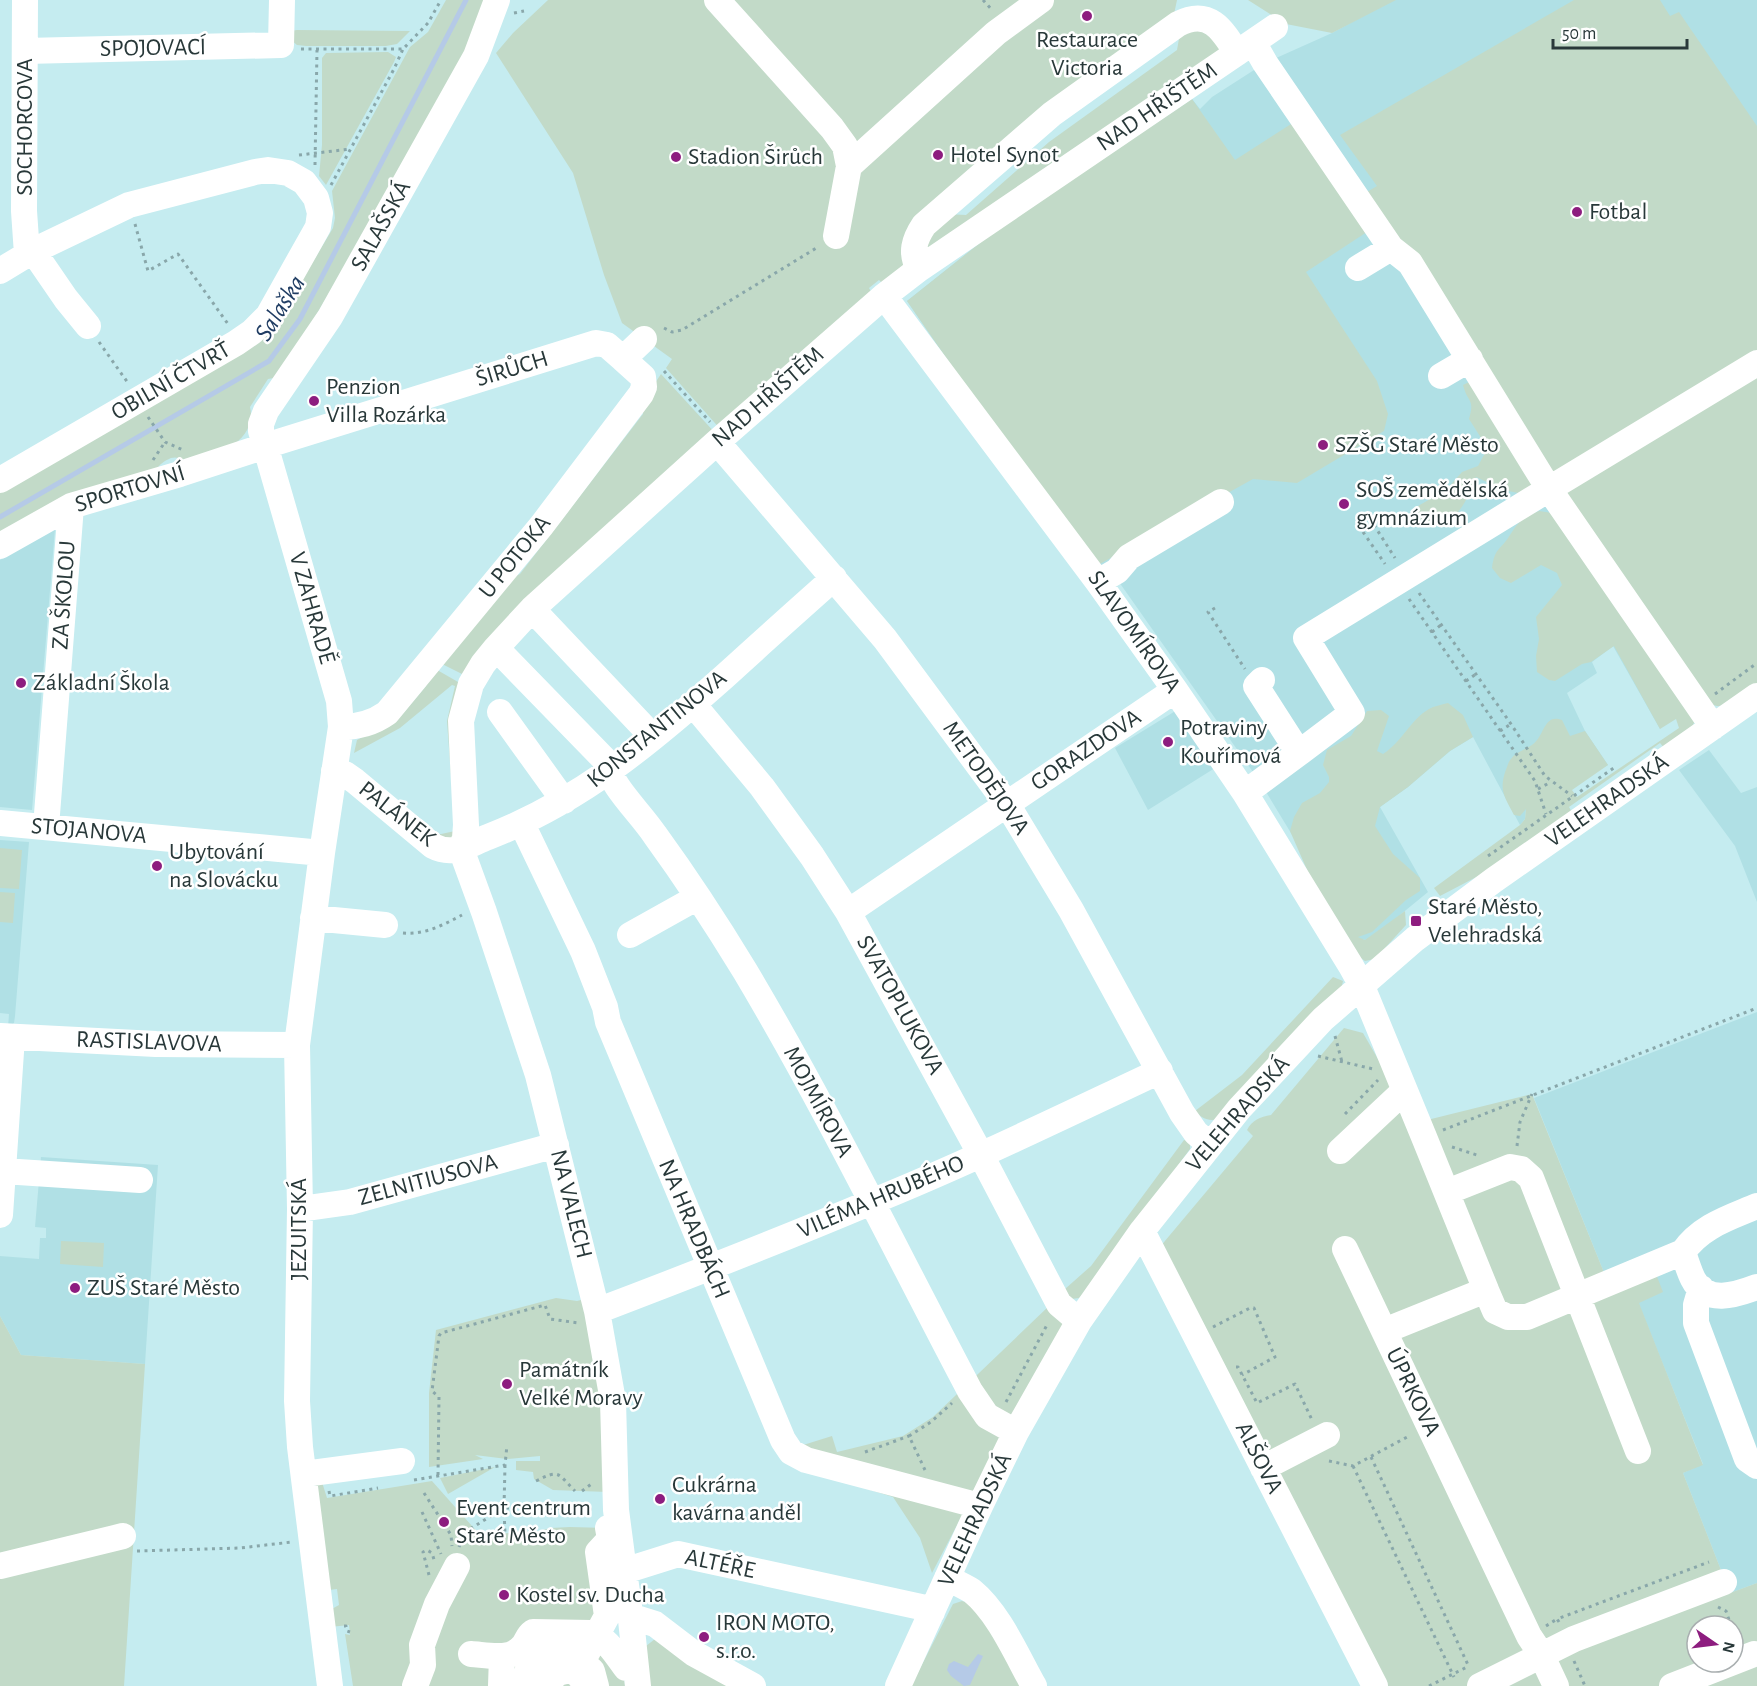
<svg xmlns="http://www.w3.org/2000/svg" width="1757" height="1686" viewBox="0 0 1757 1686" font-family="'Alegreya Sans',sans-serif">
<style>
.built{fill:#b0e0e5}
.green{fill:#c2dac8;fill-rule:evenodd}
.water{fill:#b5cae7}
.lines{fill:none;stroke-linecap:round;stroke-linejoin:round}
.stream{stroke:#b5cae7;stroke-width:5}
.path{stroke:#89a7aa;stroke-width:3;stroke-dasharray:3 4.5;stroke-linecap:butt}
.minor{stroke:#fff;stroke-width:26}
.poi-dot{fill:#8d1d7f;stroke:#fff;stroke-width:2}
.labels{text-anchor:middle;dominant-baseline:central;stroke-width:5;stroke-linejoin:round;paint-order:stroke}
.poi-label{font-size:24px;fill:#283839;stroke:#fff;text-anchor:start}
.street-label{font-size:24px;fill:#283839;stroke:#fff}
.water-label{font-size:26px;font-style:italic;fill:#203d63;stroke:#fff}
</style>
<rect width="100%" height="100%" fill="#c5ecf0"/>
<path class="built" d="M 1393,0 L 1757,0 L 1757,372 L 1660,729 L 1613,646 L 1592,662 L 1597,673 L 1567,693 L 1585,731 L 1608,765 L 1526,809 L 1525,819 L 1520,825 L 1473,737 L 1450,751 L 1408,787 L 1380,807 L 1428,892 L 1372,938 L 1365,940 L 1357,938 L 1351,932 L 1260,782 L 1119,582 L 1113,565 L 1098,565 L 960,378 L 907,301 L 995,231 L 1192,99 L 1200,109 L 1212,97 L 1265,63 L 1332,33 Z
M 55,529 L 32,810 L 0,807 L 0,560 Z
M 1177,710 L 1215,768 L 1148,810 L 1115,748 Z
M 1709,750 L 1741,793 L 1757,787 L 1757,902 L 1735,846 L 1679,770 Z
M 0,840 L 29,842 L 15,1016 L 14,1023 L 8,1028 L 9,1014 L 0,1013 Z
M 1757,1012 L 1757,1583 L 1730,1593 L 1683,1473 L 1703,1464 L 1638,1302 L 1605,1275 L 1534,1098 Z
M 41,1157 L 158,1165 L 145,1364 L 21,1355 L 0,1316 L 0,1256 L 39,1259 L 40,1238 L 46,1238 L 46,1228 L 35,1227 Z"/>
<path class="green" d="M 446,0 L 489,0 L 473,47 L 280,377 L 268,379 L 250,407 C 258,439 216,460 188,460 C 182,460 178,456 171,458 C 164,461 160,464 156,470 L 0,536 L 0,492 L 274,327 L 333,228 L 335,218 L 332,191 L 410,47 L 428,32 Z
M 548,0 L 1177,0 L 1173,19 L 917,222 L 905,265 L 884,285 L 879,280 L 869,288 L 873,295 L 722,431 L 666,368 L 672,359 L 622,323 L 604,275 L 573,173 L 496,53 L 513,33 Z
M 1248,0 L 1396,0 L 1332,33 L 1286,24 Z
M 1574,0 L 1660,0 L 1670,16 L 1679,12 L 1757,126 L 1757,686 C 1744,694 1726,712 1711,704 L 1564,494 L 1367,192 L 1377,186 L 1340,135 Z
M 1193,26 L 1219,42 L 1219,51 L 931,251 L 921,244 L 946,214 L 966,215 L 1049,142 L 1177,50 L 1180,33 Z
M 297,30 L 410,31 L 397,44 L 386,46 L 306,46 L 297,45 L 291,40 L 290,31 Z
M 388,52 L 396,57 L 394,62 L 326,185 L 319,176 L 322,145 L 322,58 L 326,53 Z
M 1192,99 L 1235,160 L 1302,117 L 1373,228 L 1306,272 L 1377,381 L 1388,414 L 1384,431 L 1297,483 L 1253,479 L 1098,565 L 960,378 L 907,301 L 995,231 Z
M 661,374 L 717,435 L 468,677 L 436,661 L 505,581 L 520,574 L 643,414 L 643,401 Z
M 1469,382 L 1538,486 L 1518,493 L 1504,490 L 1476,477 C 1464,508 1454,531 1416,519 L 1418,506 L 1446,490 L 1462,472 L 1478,466 L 1485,453 L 1483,441 L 1469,419 C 1475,398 1468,404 1463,385 Z
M 1539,511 L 1552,513 L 1695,717 C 1694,733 1678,741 1666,750 L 1660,743 L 1569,807 L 1573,814 L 1484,873 L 1440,896 L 1434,888 L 1520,825 L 1525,819 L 1526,809 L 1520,816 L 1514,815 C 1504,796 1498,789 1507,767 C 1508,764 1509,761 1511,759 C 1517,750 1531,749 1537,740 C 1545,730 1546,714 1562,720 L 1570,736 L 1585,731 L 1608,765 L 1572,790 L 1577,797 L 1679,728 L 1676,719 L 1660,729 L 1614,646 L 1591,662 L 1582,664 L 1555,681 L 1549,680 L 1537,672 L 1536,656 L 1539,639 L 1536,617 L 1562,585 L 1557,573 L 1541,565 L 1511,583 L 1500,578 L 1492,568 C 1495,547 1500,551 1510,535 C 1520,520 1522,518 1539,511 Z
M 432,667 L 465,686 L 456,840 L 432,836 L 455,831 L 447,721 L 455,686 L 452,685 L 400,728 L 354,753 L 357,740 L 399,718 L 426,686 Z
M 1448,703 L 1463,715 L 1473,737 L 1450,751 L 1408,787 L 1380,807 L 1375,826 L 1393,854 L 1420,878 L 1420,891 L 1406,900 L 1372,932 L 1358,937 L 1365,940 L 1405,911 L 1406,925 L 1375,959 L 1365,961 L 1352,952 L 1318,895 L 1290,831 L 1294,817 L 1302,803 L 1320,793 L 1329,782 L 1329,777 L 1323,765 L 1327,750 L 1351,736 L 1367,711 L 1381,710 L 1389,716 L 1377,751 L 1383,754 C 1402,742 1410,720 1429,709 C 1434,706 1441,705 1448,703 Z
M 0,848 L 22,850 L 19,889 L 0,888 Z
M 0,892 L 15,893 L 13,923 L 0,922 Z
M 1333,977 L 1343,981 L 1341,990 L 1218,1119 C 1209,1122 1201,1118 1195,1111 L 1242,1075 Z
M 1344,1028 L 1363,1033 L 1415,1123 L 1532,1094 L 1605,1275 L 1649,1256 L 1663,1292 L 1639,1303 L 1703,1465 L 1683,1473 L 1730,1593 L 1757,1583 L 1757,1686 L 1375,1686 L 1154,1254 L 1253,1136 L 1247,1130 C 1252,1120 1260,1117 1271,1115 ZM 1697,1626 L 1733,1626 L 1733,1662 L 1697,1662 Z
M 1184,1140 L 1190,1141 L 1190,1149 L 1084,1294 L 1079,1298 L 1071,1299 L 1065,1289 L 1091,1266 Z
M 61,1241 L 104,1243 L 103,1267 L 60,1264 Z
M 556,1298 L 577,1301 L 585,1299 L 600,1368 L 608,1492 L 553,1490 L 534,1479 L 533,1472 L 516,1470 L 516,1461 L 540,1461 L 540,1456 L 507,1459 L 475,1455 L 483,1459 L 429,1467 L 429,1393 L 436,1330 Z
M 1050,1305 L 1063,1323 L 1061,1334 L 978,1485 L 932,1573 L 920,1538 L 893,1497 L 812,1472 L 800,1446 L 832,1436 L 837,1452 L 903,1436 L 933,1417 Z
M 0,1316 L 21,1355 L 145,1364 L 124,1686 L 0,1686 Z
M 495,1467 L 448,1494 L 440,1478 Z
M 321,1479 L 327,1498 L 432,1481 L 480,1535 L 539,1531 L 551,1528 L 570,1527 L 607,1528 L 607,1635 L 621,1646 L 625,1686 L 353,1686 L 345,1634 L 350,1635 L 349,1625 L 330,1627 L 330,1610 L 339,1605 L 337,1589 L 329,1590 L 315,1481 Z
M 962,1601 L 971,1604 L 981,1614 L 1025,1686 L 911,1686 L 953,1604 Z
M 655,1639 L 736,1686 L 647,1686 L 646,1646 Z"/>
<path class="water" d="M 978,1654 L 983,1656 L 970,1685 L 964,1686 L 951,1676 L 947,1670 L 949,1664 L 954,1661 L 968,1667 Z"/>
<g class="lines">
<path class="stream" d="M 0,517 L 269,361 L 300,319 L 466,0"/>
<path class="path" d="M 983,0 L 993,11
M 514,13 L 524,11
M 301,49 L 403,49 L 428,23 L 441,0
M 299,155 L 351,149
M 315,165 L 317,50
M 331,185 L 394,69 L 403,49
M 135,224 L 148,271 L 178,254 L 228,324
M 664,328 L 672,332 L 682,330 L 818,247
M 99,342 L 128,383
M 664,371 L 710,422
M 148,417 L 165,442 L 183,450
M 153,460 L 165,442
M 1374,525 L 1395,558
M 1363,532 L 1385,564
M 1419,593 L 1511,724 L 1545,776 L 1572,796
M 1409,599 L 1535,781 L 1546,814
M 1215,608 L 1208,612 L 1245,669
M 1432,632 L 1441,625
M 1466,681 L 1476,674
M 1715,694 L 1757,663
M 1500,731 L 1511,724
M 1538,789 L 1551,782
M 1488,856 L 1615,767
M 403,933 C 425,935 443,925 462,915
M 1335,1036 L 1342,1062
M 1318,1056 L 1373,1069
M 1345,1114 L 1378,1080
M 1443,1130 L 1757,1008
M 1517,1146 L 1520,1122 L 1532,1094
M 1452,1147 L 1480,1156
M 1213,1327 L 1250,1308 L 1254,1308 L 1275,1357 L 1242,1375
M 1236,1367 L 1238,1367 L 1257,1403 L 1295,1384 L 1312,1420
M 1006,1402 L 1048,1323
M 865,1452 L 909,1436
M 1371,1457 L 1469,1667
M 1329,1461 L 1353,1466 L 1409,1436
M 505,1465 L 504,1508 L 595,1509
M 1353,1466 L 1454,1677
M 925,1470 L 909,1436 L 931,1422 L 952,1403
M 438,1475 L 439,1397 L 432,1391 L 439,1336 L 441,1333 L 545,1305 L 550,1319 L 579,1323
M 414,1480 L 505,1465 L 507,1445
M 536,1481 C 560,1469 557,1473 575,1491
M 329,1491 L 330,1496 L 378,1488
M 582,1491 L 594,1482
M 424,1493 L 451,1535 L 452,1546
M 422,1512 L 441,1554
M 459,1547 L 465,1532 L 504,1508 L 505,1535
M 137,1551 L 240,1548 L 292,1542
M 429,1575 L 423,1552 L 427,1550 L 432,1553 L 435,1563
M 1718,1607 L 1726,1611 L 1731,1626
M 1559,1622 L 1557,1619 L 1709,1562
M 344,1626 L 346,1626 L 347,1631 L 350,1632
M 1546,1626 L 1557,1619
M 1733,1631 L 1736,1640
M 1574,1661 L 1585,1686
M 1429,1686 L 1469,1666"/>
<path class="minor" d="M 25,0 L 24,211 L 27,254
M 717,0 L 832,128 L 845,146 L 849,166 L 836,236
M 1253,42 L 1275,27
M 25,51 L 281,45 L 282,0
M 849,166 L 996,33 L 1041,0
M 33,251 L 66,299 L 88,326
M 919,269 C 910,253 914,240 924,225 L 1052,114 L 1178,24 C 1209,8 1222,29 1237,53
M 0,271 L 33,251 L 129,205 L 255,172 L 268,170 L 288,173 L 304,182 L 316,198 L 320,213 L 318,227 L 268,316 L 252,332 L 236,343 L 0,480
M 884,296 L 1098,582 L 1175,690 L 1245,793 L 1351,966 L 1361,984 L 1424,1137 L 1486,1290 L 1384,1331 L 1529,1636 L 1541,1654 L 1556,1686
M 1441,376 L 1470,359
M 717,442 L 885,639 L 1007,804 L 1071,910 L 1182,1113 L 1196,1133 L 1209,1144
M 0,546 L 71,506 L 180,474 L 265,446 L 596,343 L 607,345 L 623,359 L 644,339
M 1098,582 L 1117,571 L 1129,557 L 1221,502
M 532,609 L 653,737
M 496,648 L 605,760 C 612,788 639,811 655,835 C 687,879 717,925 745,971 C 826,1107 896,1251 970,1391 L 987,1416 L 1016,1432
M 693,704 L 762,787 L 812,856 L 848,912 L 981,1155 L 1059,1304 L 1079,1321
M 500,712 L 564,801
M 341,727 C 359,727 373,723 387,713 L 542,525 L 641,394 L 644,387 L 643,377 L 623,359
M 1713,727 L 1549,489 L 1757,363
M 1299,753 L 1352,713 L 1306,638 L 1549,489 L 1410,263 L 1391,248 L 1358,268
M 334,771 L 345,774 L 355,781 L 433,846 C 454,857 469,844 488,837 C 581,801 652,741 725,676 C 761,643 797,611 834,578
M 1245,793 L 1299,753 L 1256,686 L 1262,680
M 0,823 L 322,853
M 522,824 L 583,951 L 605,1007 L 608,1022 L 783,1440 L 791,1452 L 806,1460 L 980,1506
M 46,827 L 71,506
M 461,849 L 465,838 L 466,825 L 461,721 L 471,684 L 483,664 L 496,648 L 532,609 L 717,442 L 884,296 L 919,269 L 1253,42 L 1265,63 L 1391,248
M 461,849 L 484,912 L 538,1075 L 597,1311 L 613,1401 L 616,1510 L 624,1571
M 848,912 L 1175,690
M 313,918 L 385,925
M 630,935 L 698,897
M 0,1036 L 156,1044 L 297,1045
M 1340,1151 L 1404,1091
M 3,1171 L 140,1180
M 1447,1192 L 1510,1167 L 1521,1169 L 1531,1178 L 1638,1451
M 300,1209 L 350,1202 L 556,1145
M 0,1215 L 12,1037
M 1142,1231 L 1375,1686
M 1345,1249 L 1384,1331
M 1683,1252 C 1701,1226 1729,1218 1757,1206
M 1701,1288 L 1696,1305 L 1696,1323 L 1747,1459 L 1757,1466
M 1486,1290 L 1495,1311 L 1508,1317 L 1527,1317 L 1683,1252 C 1686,1261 1689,1271 1693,1279 C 1706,1305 1736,1295 1757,1287
M 597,1311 C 689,1276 779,1241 869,1203 C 968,1163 1064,1116 1160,1071
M 1263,1468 L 1327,1435
M 304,1474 L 402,1461
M 0,1566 L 123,1536
M 947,1578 C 955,1582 964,1586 972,1591 C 999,1613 1017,1656 1034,1686
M 631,1620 L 638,1686
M 471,1654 C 487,1655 510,1661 522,1647 C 527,1642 527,1636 533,1632 L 591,1633 C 606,1637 617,1656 626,1668
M 330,1686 L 300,1447 L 297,1401 L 300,1209 L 297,1045 L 322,853 L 341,727 L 339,701 L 261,431 L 261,424 L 266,411 L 330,317 L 476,56 L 497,0
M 415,1686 L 423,1665 L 422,1645 L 437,1604 L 457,1566
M 501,1686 L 502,1656
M 525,1686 C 525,1657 551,1640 578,1650
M 549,1686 L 553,1677 L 558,1673 L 574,1669 L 582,1662 L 580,1677
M 596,1686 L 592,1671 L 582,1662 L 607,1616 L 598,1552 L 610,1539 L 608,1528
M 753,1686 L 693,1653 L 655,1624 L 639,1619 L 631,1620 L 624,1571 L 678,1554 L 921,1607 L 932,1612
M 898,1686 L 980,1506 L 1016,1432 L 1079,1321 L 1142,1231 L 1239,1109 L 1323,1019 L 1415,939 L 1494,880 L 1757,696
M 1480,1686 L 1574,1639 L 1724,1582
M 1672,1686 L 1754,1654"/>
</g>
<g class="poi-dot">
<circle cx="1087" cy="16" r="6"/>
<circle cx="938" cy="155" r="6"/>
<circle cx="676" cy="157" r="6"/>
<circle cx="1577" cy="212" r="6"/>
<circle cx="314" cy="401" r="6"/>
<circle cx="1323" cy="445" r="6"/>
<circle cx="1344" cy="504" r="6"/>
<circle cx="21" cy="683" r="6"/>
<circle cx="1168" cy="742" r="6"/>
<circle cx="157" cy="866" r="6"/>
<rect x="1410" y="915" width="12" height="12" rx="3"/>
<circle cx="75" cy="1288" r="6"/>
<circle cx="507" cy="1384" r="6"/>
<circle cx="660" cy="1499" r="6"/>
<circle cx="444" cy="1522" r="6"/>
<circle cx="504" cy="1595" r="6"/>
<circle cx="704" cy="1637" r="6"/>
</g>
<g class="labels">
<g class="poi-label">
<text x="1087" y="40" text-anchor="middle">Restaurace<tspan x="1087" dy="28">Victoria</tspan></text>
<text x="950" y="155">Hotel Synot</text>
<text x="688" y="157">Stadion Širůch</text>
<text x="1589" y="212">Fotbal</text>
<text x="326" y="387">Penzion<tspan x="326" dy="28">Villa Rozárka</tspan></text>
<text x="1335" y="445">SZŠG Staré Město</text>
<text x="1356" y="490">SOŠ zemědělská<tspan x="1356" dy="28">gymnázium</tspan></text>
<text x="33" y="683">Základní Škola</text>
<text x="1180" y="728">Potraviny<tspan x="1180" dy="28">Kouřímová</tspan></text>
<text x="169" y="852">Ubytování<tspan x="169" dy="28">na Slovácku</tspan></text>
<text x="1428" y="907">Staré Město,<tspan x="1428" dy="28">Velehradská</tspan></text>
<text x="87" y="1288">ZUŠ Staré Město</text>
<text x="519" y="1370">Památník<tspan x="519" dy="28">Velké Moravy</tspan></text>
<text x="672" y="1485">Cukrárna<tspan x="672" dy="28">kavárna anděl</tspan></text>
<text x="456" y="1508">Event centrum<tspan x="456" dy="28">Staré Město</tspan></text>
<text x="516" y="1595">Kostel sv. Ducha</text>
<text x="716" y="1623">IRON MOTO,<tspan x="716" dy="28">s.r.o.</tspan></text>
</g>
<g class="street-label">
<text transform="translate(153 48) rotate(-1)">SPOJOVACÍ</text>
<text transform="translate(1157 107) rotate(-34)">NAD HŘIŠTĚM</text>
<text transform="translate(25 127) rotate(-90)">SOCHORCOVA</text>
<text transform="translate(381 226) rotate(-61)">SALAŠSKÁ</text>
<text transform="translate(512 369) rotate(-17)">ŠIRŮCH</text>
<text transform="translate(171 381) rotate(-30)">OBILNÍ ČTVRŤ</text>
<text transform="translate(768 397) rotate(-41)">NAD HŘIŠTĚM</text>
<text transform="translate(130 489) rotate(-17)">SPORTOVNÍ</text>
<text transform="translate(515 557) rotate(-51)">U POTOKA</text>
<text transform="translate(64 595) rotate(-86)">ZA ŠKOLOU</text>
<text transform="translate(312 608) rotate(74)">V ZAHRADĚ</text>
<text transform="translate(1134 632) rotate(55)">SLAVOMÍROVA</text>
<text transform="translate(657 729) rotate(-39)">KONSTANTINOVA</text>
<text transform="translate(1086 750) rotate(-34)">GORAZDOVA</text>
<text transform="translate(986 778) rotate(55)">METODĚJOVA</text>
<text transform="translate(1607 801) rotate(-35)">VELEHRADSKÁ</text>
<text transform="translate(397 814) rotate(38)">PALÁNEK</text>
<text transform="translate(89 831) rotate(5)">STOJANOVA</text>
<text transform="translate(900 1005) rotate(61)">SVATOPLUKOVA</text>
<text transform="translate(149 1042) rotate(2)">RASTISLAVOVA</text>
<text transform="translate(818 1102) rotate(62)">MOJMÍROVA</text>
<text transform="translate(1238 1114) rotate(-49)">VELEHRADSKÁ</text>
<text transform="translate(428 1180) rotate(-15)">ZELNITIUSOVA</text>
<text transform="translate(881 1197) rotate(-23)">VILÉMA HRUBÉHO</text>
<text transform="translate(571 1204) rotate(76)">NA VALECH</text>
<text transform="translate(299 1229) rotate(-90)">JEZUITSKÁ</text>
<text transform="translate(694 1229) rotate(67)">NA HRADBÁCH</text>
<text transform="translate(1413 1392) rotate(64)">ÚPRKOVA</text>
<text transform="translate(1259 1458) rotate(63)">ALŠOVA</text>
<text transform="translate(975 1520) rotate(-65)">VELEHRADSKÁ</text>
<text transform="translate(720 1564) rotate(12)">ALTÉŘE</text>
</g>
<g class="water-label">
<text transform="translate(280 308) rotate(-58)">Salaška</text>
</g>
</g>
<g transform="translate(1715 1644) rotate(104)"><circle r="28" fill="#ffffff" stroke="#a9afb0" stroke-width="1.5"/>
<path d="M0-4.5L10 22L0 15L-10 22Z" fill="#8d1d7f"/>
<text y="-9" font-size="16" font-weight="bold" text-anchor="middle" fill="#283839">N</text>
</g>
<path d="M1553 39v9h134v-9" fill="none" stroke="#283839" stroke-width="3"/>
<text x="1562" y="39" font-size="18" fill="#283839" stroke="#ffffff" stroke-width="4.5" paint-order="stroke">50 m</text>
</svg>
